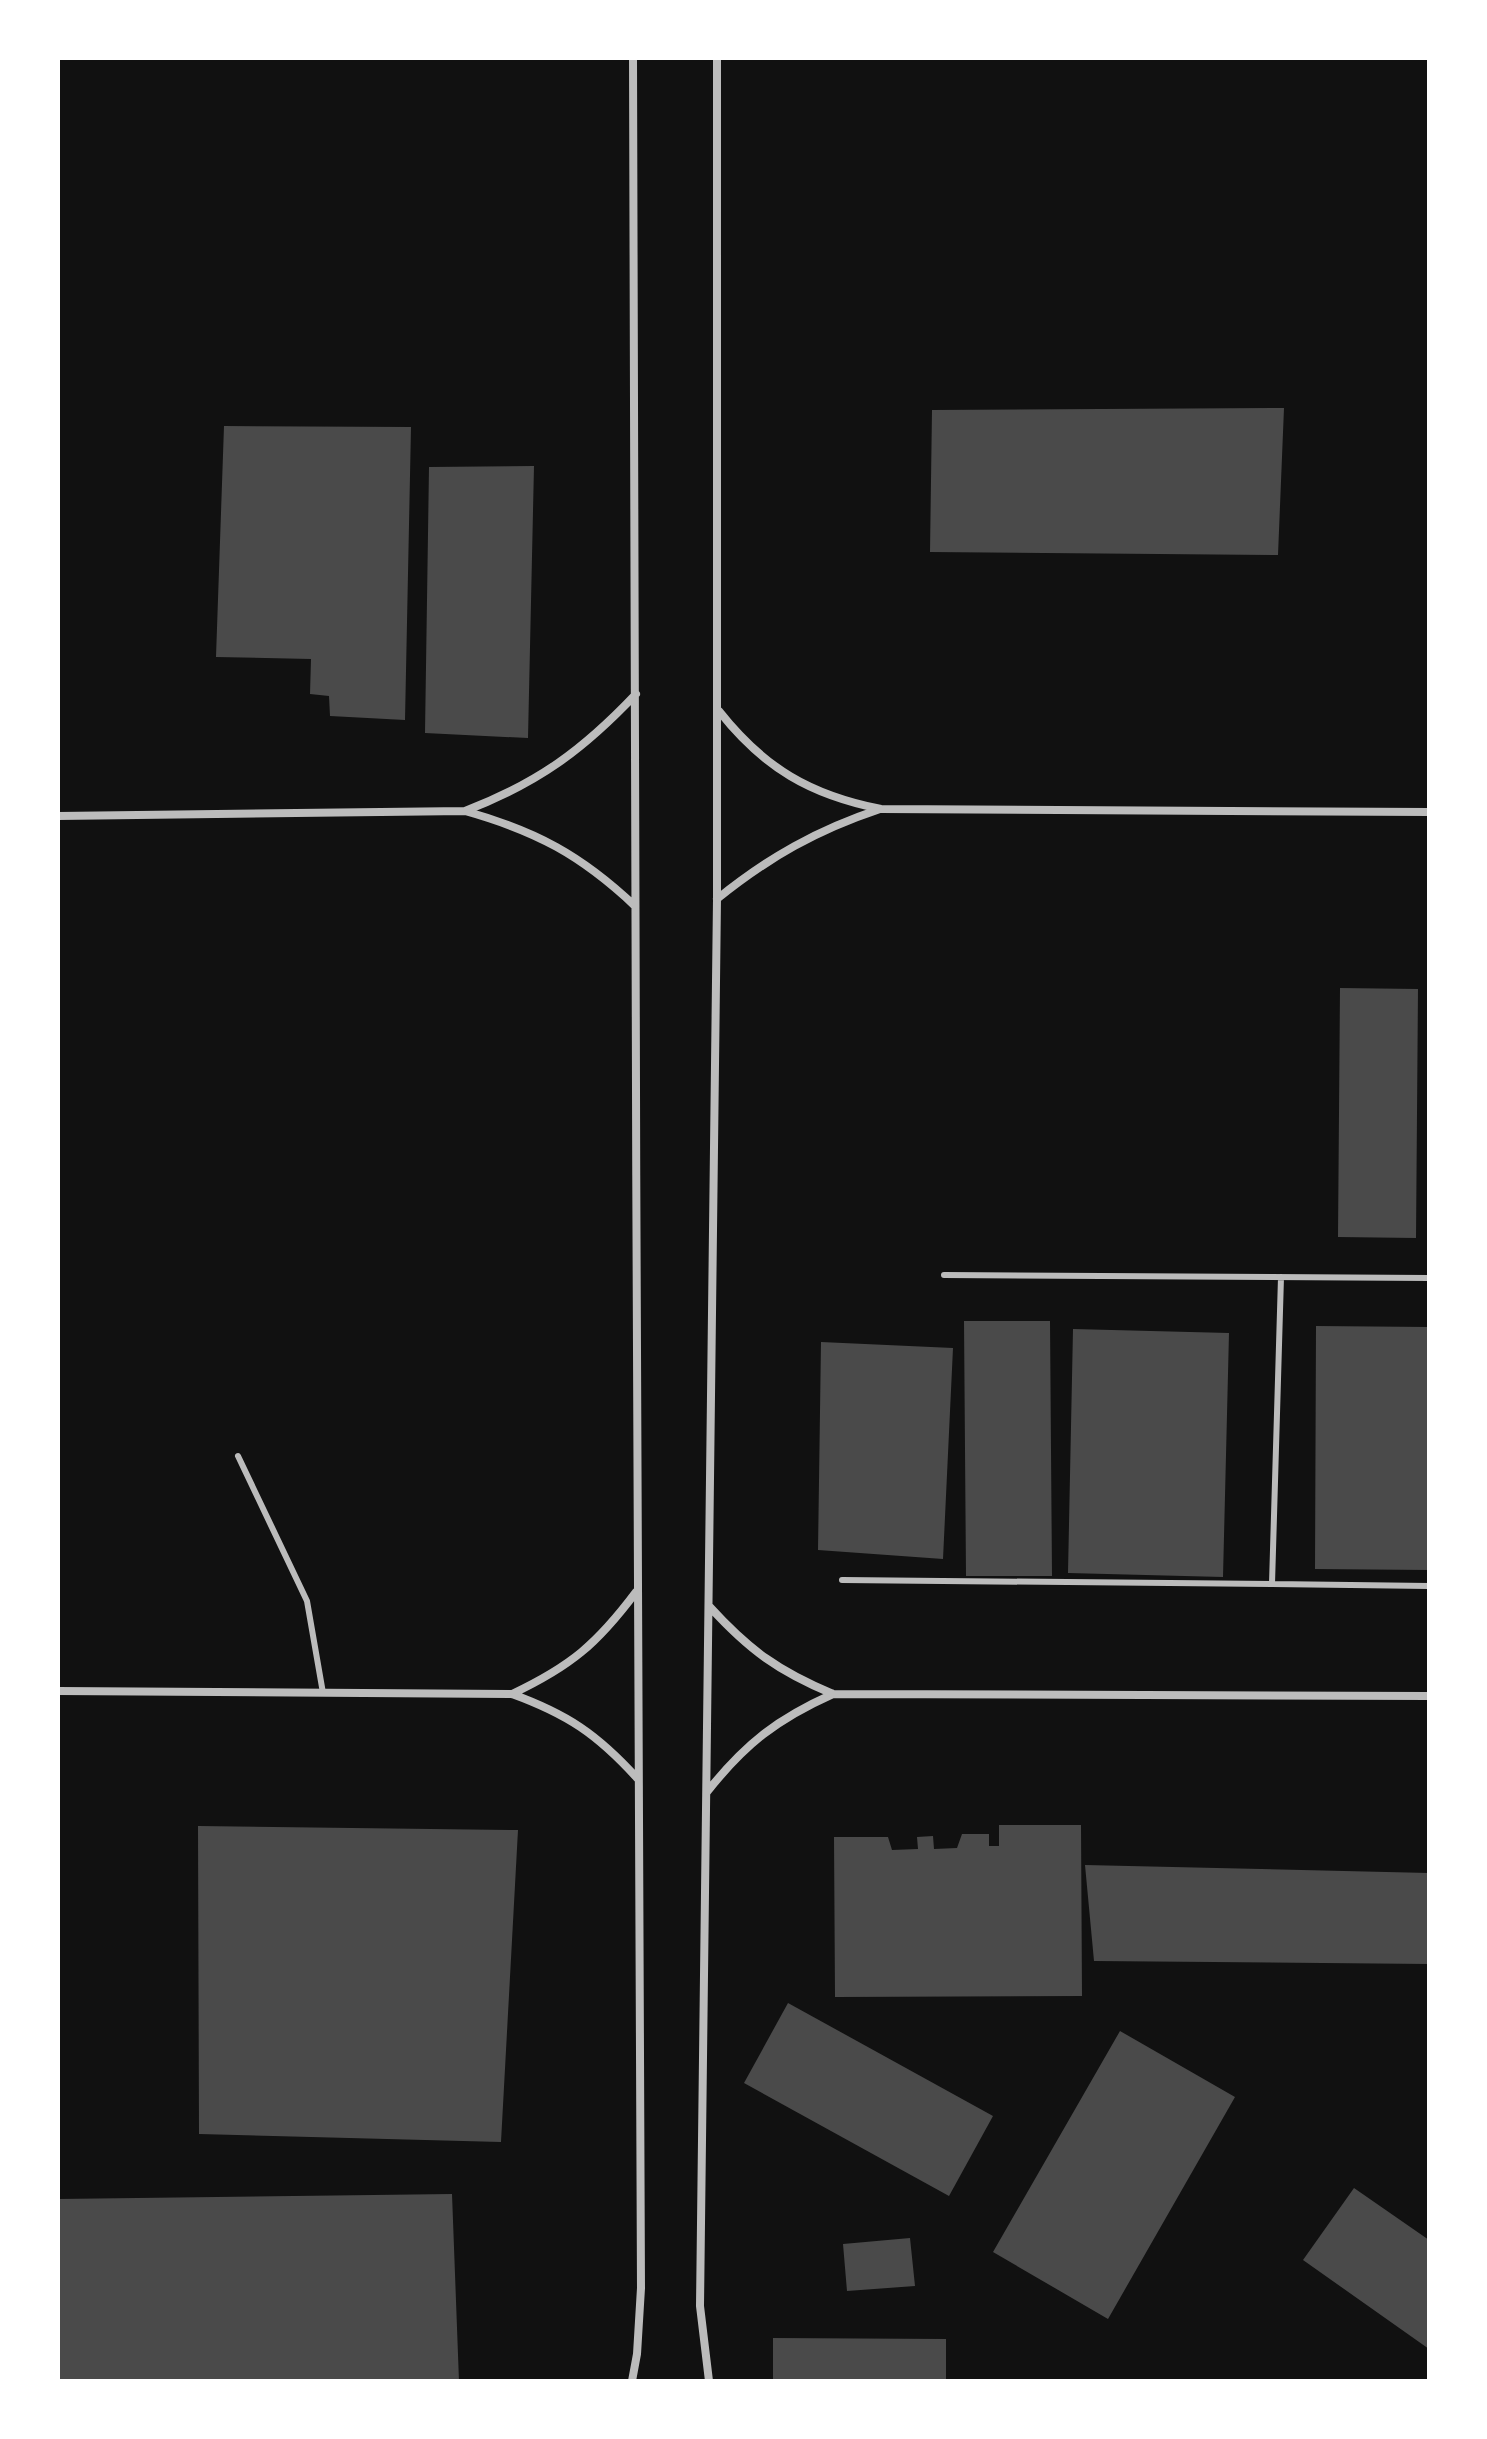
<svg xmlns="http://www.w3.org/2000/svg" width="1487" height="2439" viewBox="0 0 1487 2439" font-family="Quicksand,sans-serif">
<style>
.building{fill:#4a4a4a}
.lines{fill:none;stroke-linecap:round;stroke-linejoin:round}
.service{stroke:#bcbcbc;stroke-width:6}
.minor{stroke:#bcbcbc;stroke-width:8}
</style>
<rect width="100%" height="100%" fill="#111"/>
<path class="building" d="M 1284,408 L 1278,555 L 930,552 L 932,410 Z
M 224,426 L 411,427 L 405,720 L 330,716 L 329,696 L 310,694 L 311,659 L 216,657 Z
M 534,466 L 528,738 L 425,733 L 429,467 Z
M 1340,988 L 1418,989 L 1416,1238 L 1338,1237 Z
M 964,1321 L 1050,1321 L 1052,1576 L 966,1576 Z
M 1316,1326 L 1429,1327 L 1429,1570 L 1315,1569 Z
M 1073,1329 L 1229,1333 L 1223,1577 L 1068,1573 Z
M 821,1342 L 953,1348 L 943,1559 L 818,1550 Z
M 999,1825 L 1081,1825 L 1082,1996 L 835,1997 L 834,1837 L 888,1837 L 892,1850 L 918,1849 L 917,1837 L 933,1836 L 934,1849 L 957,1848 L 962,1834 L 989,1834 L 989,1846 L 999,1846 Z
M 198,1826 L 518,1830 L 501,2142 L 199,2134 Z
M 1085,1865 L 1429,1873 L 1429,1964 L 1094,1961 Z
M 788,2003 L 993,2116 L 949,2196 L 744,2083 Z
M 1120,2031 L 1235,2097 L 1108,2319 L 993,2252 Z
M 1354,2188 L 1429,2240 L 1429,2349 L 1303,2260 Z
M 452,2194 L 459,2381 L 58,2381 L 58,2199 Z
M 910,2238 L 915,2286 L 847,2291 L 843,2244 Z
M 773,2338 L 946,2339 L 946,2381 L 773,2381 Z"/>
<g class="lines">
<path class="service" d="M 944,1275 L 1429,1278
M 1281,1277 L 1272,1584 L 1429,1586
M 238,1456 L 307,1601 L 323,1693
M 842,1580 L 1272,1584"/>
<path class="minor" d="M 719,711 C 764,768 810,795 881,809 L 1429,812
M 465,811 C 538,783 583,750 636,694
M 58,816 L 465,811 C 536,831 581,855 635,906
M 717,899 C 769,857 817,830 880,809
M 709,1606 C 749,1650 778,1671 833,1694 L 1429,1696
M 58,1691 L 512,1694 C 567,1714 597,1734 637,1778
M 512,1694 C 571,1666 597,1644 636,1592
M 707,1792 C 745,1744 777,1719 833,1694
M 632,2381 L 637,2354 L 641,2288 C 635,1545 637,801 633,58
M 709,2381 L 700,2306 L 717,899 L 717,58"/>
</g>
<rect width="1487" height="2439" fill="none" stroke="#ffffff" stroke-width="120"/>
</svg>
